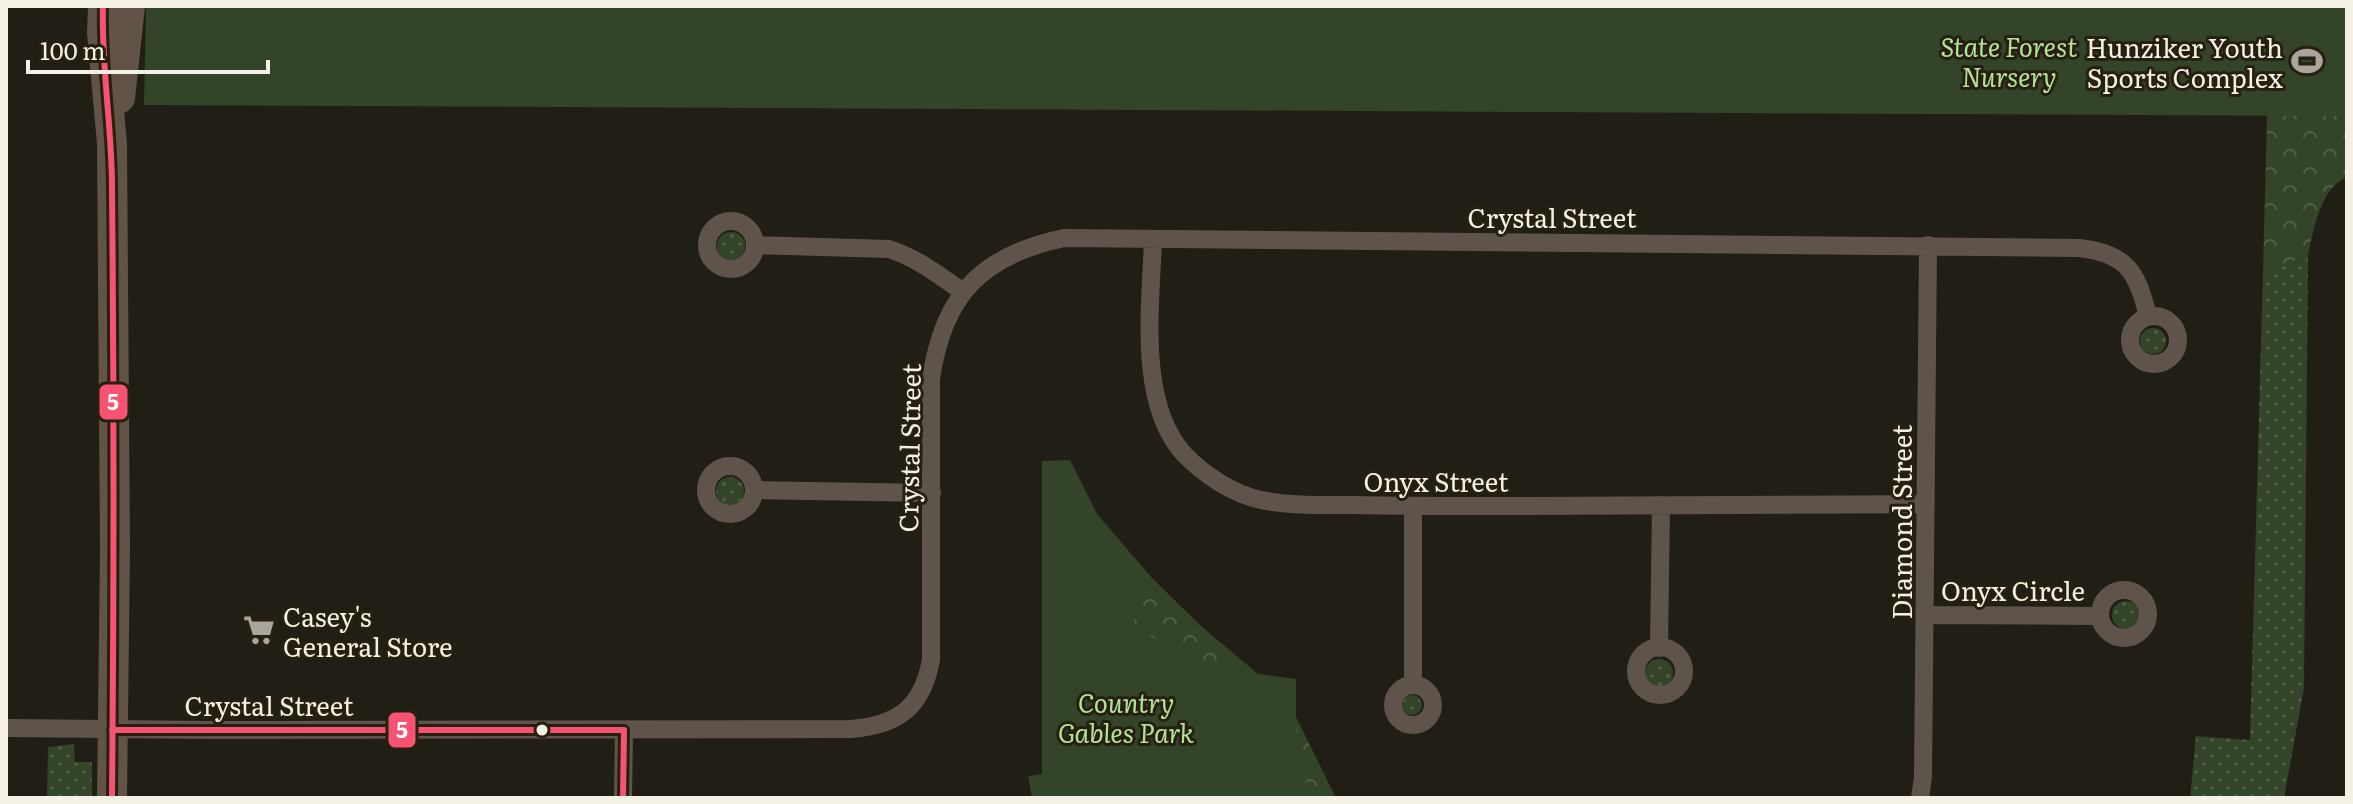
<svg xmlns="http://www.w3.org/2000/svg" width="2353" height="804" viewBox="0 0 2353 804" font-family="Literata,serif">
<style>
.grass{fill:url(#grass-dots)}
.forest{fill:url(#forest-crowns)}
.park{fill:#334428}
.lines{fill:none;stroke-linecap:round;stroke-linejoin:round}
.minor{stroke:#5f544b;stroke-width:18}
.primary{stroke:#615347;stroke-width:30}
.bus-1-casing{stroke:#262010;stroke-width:12}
.bus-1{stroke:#f65372;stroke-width:6}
.bus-dot{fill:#f4f0e6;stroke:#262010;stroke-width:3}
.labels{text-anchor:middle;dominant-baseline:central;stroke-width:6;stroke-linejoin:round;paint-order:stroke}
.park-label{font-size:26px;font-style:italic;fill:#b3e19a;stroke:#262010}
.poi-label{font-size:26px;fill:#f4f0e6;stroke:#262010;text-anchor:end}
.street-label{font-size:26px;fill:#f4f0e6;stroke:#262010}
.line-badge{stroke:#262010;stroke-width:3}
.badge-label{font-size:22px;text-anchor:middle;font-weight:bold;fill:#fff}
</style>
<defs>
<pattern id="grass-dots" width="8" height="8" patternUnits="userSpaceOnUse" patternTransform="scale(2)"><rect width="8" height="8" fill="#334428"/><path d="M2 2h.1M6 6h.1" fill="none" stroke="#515f47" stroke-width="1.8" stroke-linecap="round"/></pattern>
<pattern id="forest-crowns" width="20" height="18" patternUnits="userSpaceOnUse" patternTransform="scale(2)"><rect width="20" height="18" fill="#334428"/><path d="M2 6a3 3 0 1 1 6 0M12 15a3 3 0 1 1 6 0" fill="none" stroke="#515f47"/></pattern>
</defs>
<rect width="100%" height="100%" fill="#211e15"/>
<path class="grass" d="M717 246a14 14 0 1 1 28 0a14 14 0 1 1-28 0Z
M 2308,255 L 2304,688 L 2284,798 L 2190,798 L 2196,736 L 2250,740 L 2263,272 Z
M2140 341a13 13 0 1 1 26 0a13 13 0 1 1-26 0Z
M716 491a14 14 0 1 1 28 0a14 14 0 1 1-28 0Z
M2112 615a14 14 0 1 1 28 0a14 14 0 1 1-28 0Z
M1645 673a14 14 0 1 1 28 0a14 14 0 1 1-28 0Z
M1402 705a10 10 0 1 1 20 0a10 10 0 1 1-20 0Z
M 74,744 L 75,762 L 92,762 L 92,798 L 47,798 L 48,747 Z"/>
<path class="forest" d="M 2267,6 L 2347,6 L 2347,177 C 2320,188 2314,229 2308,255 L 2263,272 L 2267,117 Z
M 1042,545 L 1152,578 L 1201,626 L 1258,674 L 1296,717 L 1336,798 L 1205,798 Z"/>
<path class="park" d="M 146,6 L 2347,6 L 2347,116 L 144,105 Z
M 1070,460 L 1097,514 L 1152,578 L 1132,625 L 1201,666 L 1296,679 L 1296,763 L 1314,798 L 1032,798 L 1028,776 L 1042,774 L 1042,461 Z"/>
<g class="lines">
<path class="minor" d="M707 245a24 24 0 1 1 48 0a24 24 0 1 1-48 0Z
M 1153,239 C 1151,304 1137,403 1184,454 C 1204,475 1233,494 1261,500 C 1291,506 1321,505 1351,505 C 1402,506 1452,506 1502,506 C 1644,505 1785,506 1926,504
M 755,245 L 889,249 C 917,258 939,275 963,292
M2130 340a24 24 0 1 1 48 0a24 24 0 1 1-48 0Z
M706 490a24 24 0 1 1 48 0a24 24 0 1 1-48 0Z
M 754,490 L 932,493
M2100 614a24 24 0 1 1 48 0a24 24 0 1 1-48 0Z
M 1926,615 L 2100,616
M1636 671a24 24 0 1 1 48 0a24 24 0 1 1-48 0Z
M 1659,648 L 1661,505
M 1413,685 L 1413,506
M1393 705a20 20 0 1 1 40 0a20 20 0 1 1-40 0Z
M 6,728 L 210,730 L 851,729 C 898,725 922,708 931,660 L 931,379 C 943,295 982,255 1064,238 L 2079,248 C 2127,253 2138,273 2148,317
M 623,798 L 624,730
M 1920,798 L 1923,777 L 1928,245"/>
<path class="primary" d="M 103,6 L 102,32 L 112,144 L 115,549 L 112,798
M 120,98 L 130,6"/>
<defs>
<path id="bus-1" d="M 103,6 C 101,66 112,127 112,187 C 114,391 114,594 112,798
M 112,730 L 624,730 L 623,798"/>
</defs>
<use href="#bus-1" class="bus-1-casing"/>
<use href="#bus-1" class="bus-1"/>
</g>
<defs>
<symbol id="stadium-bare" viewBox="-9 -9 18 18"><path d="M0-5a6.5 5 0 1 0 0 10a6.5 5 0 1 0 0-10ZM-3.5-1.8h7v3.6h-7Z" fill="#aaa69d" stroke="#262010" stroke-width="2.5" paint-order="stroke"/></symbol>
<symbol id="supermarket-bare" viewBox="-9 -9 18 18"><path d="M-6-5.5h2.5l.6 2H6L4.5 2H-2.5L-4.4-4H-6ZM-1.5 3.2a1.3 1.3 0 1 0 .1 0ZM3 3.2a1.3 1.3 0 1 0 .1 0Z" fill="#aaa69d" stroke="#262010" stroke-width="2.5" paint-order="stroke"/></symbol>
</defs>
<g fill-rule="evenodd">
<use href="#stadium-bare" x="2285" y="39" width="44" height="44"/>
<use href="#supermarket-bare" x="237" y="608" width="44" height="44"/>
</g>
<circle class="bus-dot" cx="542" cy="730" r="7"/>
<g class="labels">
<g class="park-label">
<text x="2009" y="45">State Forest<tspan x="2009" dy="30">Nursery</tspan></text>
<text x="1126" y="701">Country<tspan x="1126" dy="30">Gables Park</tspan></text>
</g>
<g class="poi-label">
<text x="2283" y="46">Hunziker Youth<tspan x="2283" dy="30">Sports Complex</tspan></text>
<text x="283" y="615" text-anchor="start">Casey's<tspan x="283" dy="30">General Store</tspan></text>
</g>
<g class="street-label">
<text x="1552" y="216">Crystal Street</text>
<text transform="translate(908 448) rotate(-89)">Crystal Street</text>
<text x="1436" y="480">Onyx Street</text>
<text transform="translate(1900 522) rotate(-90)">Diamond Street</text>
<text x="2013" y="589">Onyx Circle</text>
<text x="269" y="704">Crystal Street</text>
</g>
</g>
<g class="line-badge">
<rect x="98" y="383" width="31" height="38" rx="8" fill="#f65372"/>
<rect x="387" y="711" width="30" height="38" rx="8" fill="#f65372"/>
</g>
<g class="badge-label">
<text x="113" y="410">5</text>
<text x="402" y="738">5</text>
</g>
<rect width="2353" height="804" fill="none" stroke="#f4f0e6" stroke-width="16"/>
<path d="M28 60v12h240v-12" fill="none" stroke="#f4f0e6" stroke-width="4"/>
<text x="40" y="60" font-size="24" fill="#f4f0e6" stroke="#262010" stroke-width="6" paint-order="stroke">100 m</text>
</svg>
